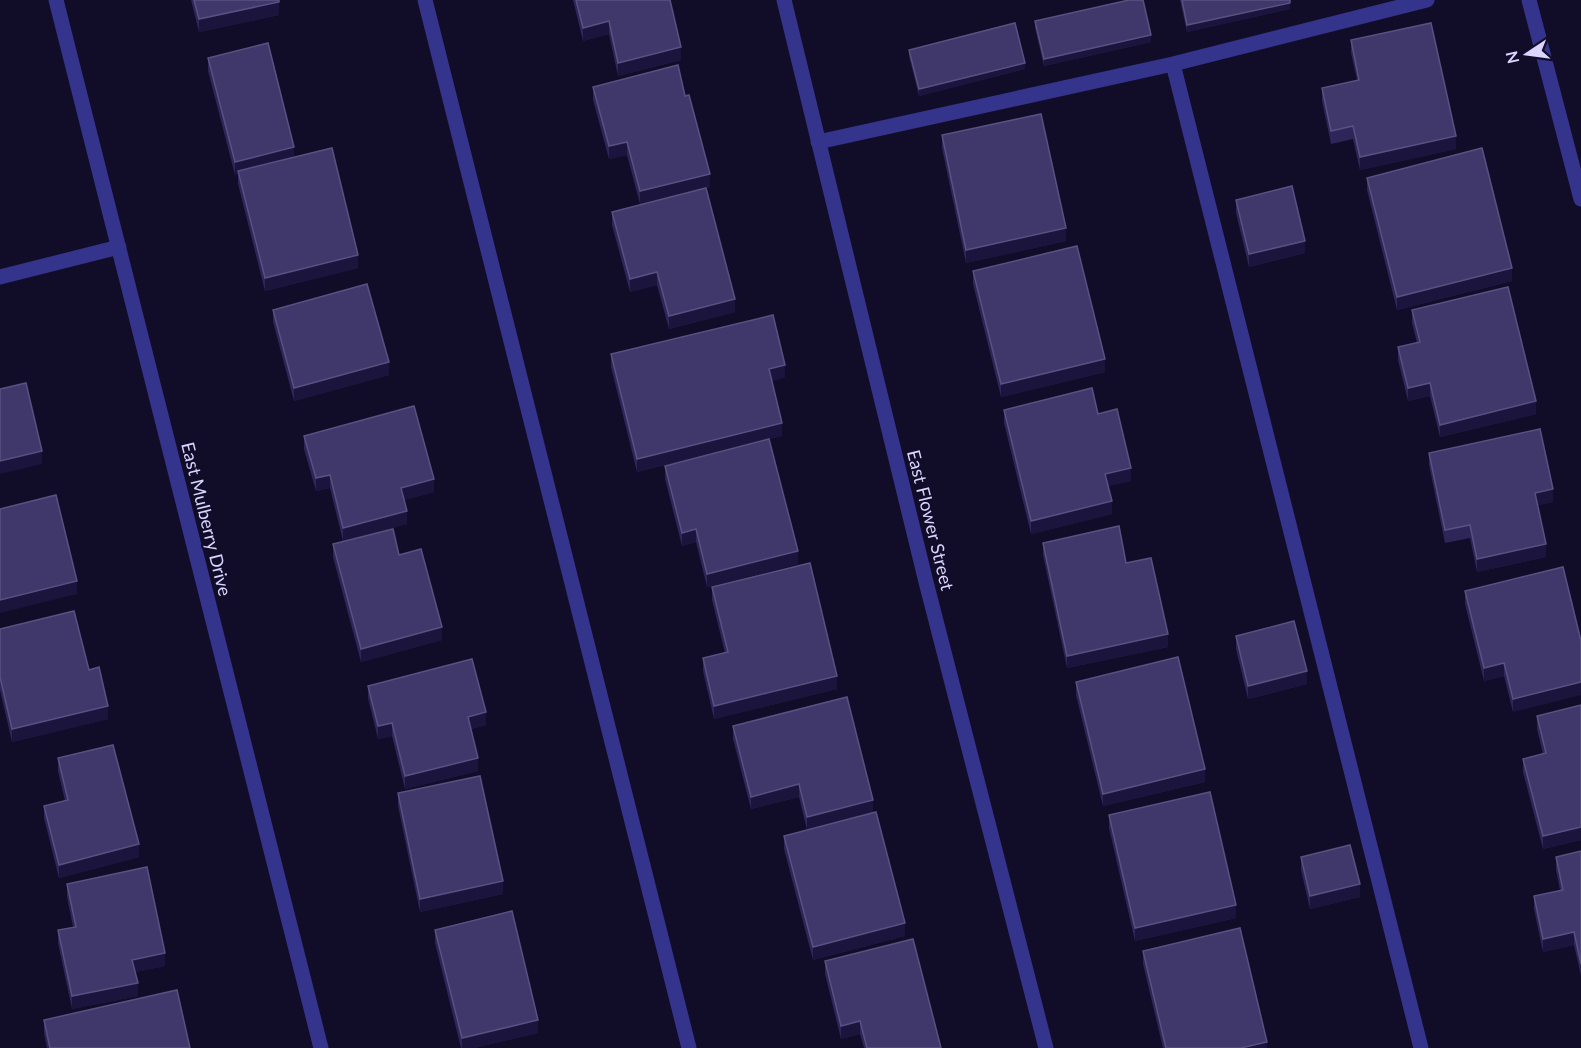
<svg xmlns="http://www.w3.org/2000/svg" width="1581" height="1048" viewBox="0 0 1581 1048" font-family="Lato,sans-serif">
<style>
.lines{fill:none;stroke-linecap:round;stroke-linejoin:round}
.minor{stroke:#35348c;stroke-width:15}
.wall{fill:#2e2558}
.shaded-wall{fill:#1b143d}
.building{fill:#40386a;stroke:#585181;stroke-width:1.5}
.labels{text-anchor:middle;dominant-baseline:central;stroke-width:4.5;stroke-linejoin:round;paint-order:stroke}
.street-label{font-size:18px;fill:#d9d5ff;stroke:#110d29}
</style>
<rect width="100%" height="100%" fill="#110d29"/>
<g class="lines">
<path class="minor" d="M 56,0 L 321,1048
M 425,0 L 689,1048
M 784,0 L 926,582 L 1046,1048
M 1529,0 L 1581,199
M 1173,64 L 1421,1048
M 818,142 L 1173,64 L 1427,0
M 0,277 L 119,247"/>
</g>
<path class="wall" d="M 191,0 L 279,0 L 279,15 L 199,32 Z
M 573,0 L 670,0 L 681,60 L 618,76 L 609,34 L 583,41 Z
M 1180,0 L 1290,0 L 1290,9 L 1187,32 Z
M 1035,21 L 1151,42 L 1044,66 L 1035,28 Z
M 1351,40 L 1456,149 L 1360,170 L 1353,139 L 1331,144 L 1322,101 L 1322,88 L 1357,80 L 1351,53 Z
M 909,50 L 1025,69 L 919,96 L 909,56 Z
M 208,58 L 294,158 L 358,268 L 265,291 L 238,184 L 238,174 L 235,175 L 208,71 Z
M 593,87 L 685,96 L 710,187 L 640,204 L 627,155 L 609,159 L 593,100 Z
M 942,135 L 1066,241 L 966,263 L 942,148 Z
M 1367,178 L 1512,281 L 1397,310 L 1367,190 Z
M 1236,200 L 1305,253 L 1249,267 L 1236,213 Z
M 612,212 L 735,312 L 669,329 L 657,285 L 630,292 L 612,225 Z
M 973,271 L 1105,372 L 1001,397 L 973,284 Z
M 273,310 L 389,375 L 294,401 L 273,322 Z
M 1412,310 L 1536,414 L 1440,437 L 1430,396 L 1408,401 L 1398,360 L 1398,347 L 1417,343 L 1412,323 Z
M 611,354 L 785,377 L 772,381 L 782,436 L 769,439 L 798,564 L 707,587 L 696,542 L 682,546 L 665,479 L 665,466 L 749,444 L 637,472 L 611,367 Z
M 1004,410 L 1098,414 L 1131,481 L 1108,486 L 1112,514 L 1031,534 L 1004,423 Z
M 304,436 L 434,492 L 404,500 L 407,524 L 343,541 L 330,488 L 316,491 L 304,449 Z
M 1429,453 L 1553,502 L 1538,505 L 1546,557 L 1477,572 L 1470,538 L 1445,543 L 1429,465 Z
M 1043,543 L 1126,563 L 1168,647 L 1067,668 L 1043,555 Z
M 333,544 L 399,555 L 442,640 L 361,662 L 333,557 Z
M 712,587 L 837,689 L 714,719 L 703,671 L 703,658 L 725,653 L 712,600 Z
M 1465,591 L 1581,641 L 1513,712 L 1504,676 L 1484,681 L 1465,604 Z
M 0,629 L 89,670 L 108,719 L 12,742 L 0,690 Z
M 1236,636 L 1307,684 L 1248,699 L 1236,649 Z
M 1076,682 L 1205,782 L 1103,806 L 1076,695 Z
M 368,686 L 486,725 L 471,729 L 478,771 L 405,789 L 392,736 L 378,739 L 368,698 Z
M 1581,705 L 1581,840 L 1543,849 L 1523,772 L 1523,759 L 1543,754 L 1537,729 L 1537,716 Z
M 733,726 L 873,813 L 807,830 L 799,797 L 751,809 L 733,739 Z
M 58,758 L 139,857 L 59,878 L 44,818 L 44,806 L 65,801 L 58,771 Z
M 398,793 L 503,894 L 420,912 L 398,806 Z
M 1109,815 L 1236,918 L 1135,941 L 1109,828 Z
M 784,836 L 905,936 L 813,960 L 784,849 Z
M 1581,851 L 1581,976 L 1574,945 L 1543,952 L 1534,909 L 1534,896 L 1560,890 L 1556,870 L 1556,857 Z
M 1301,857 L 1360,897 L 1310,909 L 1301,870 Z
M 67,884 L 165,966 L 135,972 L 138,996 L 72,1009 L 58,943 L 58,930 L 73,927 L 67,897 Z
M 435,930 L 538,1033 L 474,1048 L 461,1048 L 435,943 Z
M 1143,951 L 1267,1048 L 1163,1048 L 1143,964 Z
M 825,961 L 941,1048 L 864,1048 L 860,1034 L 841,1039 L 825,974 Z
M 44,1020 L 190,1048 L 47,1048 L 44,1033 Z"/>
<path class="shaded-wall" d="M 279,2 L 279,15 L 199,32 L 199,19 Z
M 1290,3 L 1290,9 L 1187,32 L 1187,25 Z
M 609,21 L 609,34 L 583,41 L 583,28 Z
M 1151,35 L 1151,42 L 1044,66 L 1044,59 Z
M 681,47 L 681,60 L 618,76 L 618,63 Z
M 1025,63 L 1025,69 L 919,96 L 919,89 Z
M 1456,136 L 1456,149 L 1360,170 L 1360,157 Z
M 627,142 L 627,155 L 609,159 L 609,146 Z
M 294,147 L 294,160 L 238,171 L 238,174 L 235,175 L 235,162 Z
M 710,174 L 710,187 L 640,204 L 640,191 Z
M 1066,228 L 1066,241 L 966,263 L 966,250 Z
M 1305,241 L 1305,253 L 1249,267 L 1249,254 Z
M 358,255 L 358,268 L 265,291 L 265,278 Z
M 1512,268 L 1512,281 L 1397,310 L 1397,297 Z
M 657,272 L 657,285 L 630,292 L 630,279 Z
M 735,299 L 735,312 L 669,329 L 669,316 Z
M 1105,359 L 1105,372 L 1001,397 L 1001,384 Z
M 389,362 L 389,375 L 294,401 L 294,388 Z
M 785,365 L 785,377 L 769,382 L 769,369 Z
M 1430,383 L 1430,396 L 1408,401 L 1408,388 Z
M 1536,401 L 1536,414 L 1440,437 L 1440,425 Z
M 782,423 L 782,436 L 637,472 L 637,459 Z
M 42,451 L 42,464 L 0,474 L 0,461 Z
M 1131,468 L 1131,481 L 1105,487 L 1105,474 Z
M 330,475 L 330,488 L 316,491 L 316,478 Z
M 434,479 L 434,492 L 401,501 L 401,488 Z
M 1553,489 L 1553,502 L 1535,506 L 1535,493 Z
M 1112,501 L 1112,514 L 1031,534 L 1031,521 Z
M 407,511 L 407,524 L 343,541 L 343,528 Z
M 696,529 L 696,542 L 682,546 L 682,533 Z
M 1546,544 L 1546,557 L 1477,572 L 1477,559 Z
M 798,551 L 798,564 L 707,587 L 707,574 Z
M 77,581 L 77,594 L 0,613 L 0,600 Z
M 442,627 L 442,640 L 361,662 L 361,649 Z
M 1168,634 L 1168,647 L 1067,668 L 1067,656 Z
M 1504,663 L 1504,676 L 1484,681 L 1484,668 Z
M 1307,671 L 1307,684 L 1248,699 L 1248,686 Z
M 837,676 L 837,689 L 714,719 L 714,706 Z
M 1581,682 L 1581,695 L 1513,712 L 1513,699 Z
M 108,706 L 108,719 L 12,742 L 12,729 Z
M 486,712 L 486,725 L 468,730 L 468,717 Z
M 392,723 L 392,736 L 378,739 L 378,726 Z
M 478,758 L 478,771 L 405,789 L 405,776 Z
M 1205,769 L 1205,782 L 1103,806 L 1103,794 Z
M 799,784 L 799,797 L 751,809 L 751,797 Z
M 873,800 L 873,813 L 807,830 L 807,817 Z
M 1581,827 L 1581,840 L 1543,849 L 1543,836 Z
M 139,844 L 139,857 L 59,878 L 59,865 Z
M 503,881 L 503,894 L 420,912 L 420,899 Z
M 1360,884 L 1360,897 L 1310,909 L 1310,896 Z
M 1236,905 L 1236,918 L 1135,941 L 1135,928 Z
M 905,923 L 905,936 L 813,960 L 813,947 Z
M 1574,932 L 1574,945 L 1543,952 L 1543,939 Z
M 165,953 L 165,966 L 132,973 L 132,960 Z
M 138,983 L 138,996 L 72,1009 L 72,996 Z
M 538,1020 L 538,1033 L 474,1048 L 462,1048 L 462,1038 Z
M 860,1021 L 860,1034 L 841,1039 L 841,1026 Z
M 1267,1042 L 1267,1048 L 1241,1048 Z"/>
<path class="building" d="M 194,0 L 279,0 L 279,2 L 199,19 Z
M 576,0 L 670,0 L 681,47 L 618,63 L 609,21 L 583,28 Z
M 1129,0 L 1143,0 L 1151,35 L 1044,59 L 1035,21 Z
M 1182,0 L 1290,0 L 1290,3 L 1187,25 Z
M 1015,23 L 1025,63 L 919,89 L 909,50 Z
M 1431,23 L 1456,136 L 1360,157 L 1353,126 L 1331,131 L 1322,88 L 1359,80 L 1351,40 Z
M 268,43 L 294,147 L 235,162 L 208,58 Z
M 678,65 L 685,96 L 689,95 L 710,174 L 640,191 L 627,142 L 609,146 L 593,87 Z
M 1041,114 L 1066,228 L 966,250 L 942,135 Z
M 332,148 L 358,255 L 265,278 L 238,171 Z
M 1482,148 L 1512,268 L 1397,297 L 1367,178 Z
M 1292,186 L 1305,241 L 1249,254 L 1236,200 Z
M 706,188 L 735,299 L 669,316 L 657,272 L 630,279 L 612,212 Z
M 1077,246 L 1105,359 L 1001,384 L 973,271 Z
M 367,284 L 389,362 L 294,388 L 273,310 Z
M 1508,287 L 1536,401 L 1440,425 L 1430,383 L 1408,388 L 1398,347 L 1420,342 L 1412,310 Z
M 773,315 L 785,365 L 769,369 L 782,423 L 637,459 L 611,354 Z
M 26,383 L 42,451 L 0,461 L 0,389 Z
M 1092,388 L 1098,414 L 1117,409 L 1131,468 L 1105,474 L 1112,501 L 1031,521 L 1004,410 Z
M 414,406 L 434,479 L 401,488 L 407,511 L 343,528 L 330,475 L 316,478 L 304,436 Z
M 1540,429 L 1553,489 L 1535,493 L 1546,544 L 1477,559 L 1470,525 L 1445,530 L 1429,453 Z
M 769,439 L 798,551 L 707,574 L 696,529 L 682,533 L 665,466 Z
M 56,495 L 77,581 L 0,600 L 0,509 Z
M 1119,526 L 1126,563 L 1151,558 L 1168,634 L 1067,656 L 1043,543 Z
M 393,529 L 399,555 L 421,549 L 442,627 L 361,649 L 333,544 Z
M 810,563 L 837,676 L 714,706 L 703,658 L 728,652 L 712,587 Z
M 1563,567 L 1581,641 L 1581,682 L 1513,699 L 1504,663 L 1484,668 L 1465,591 Z
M 74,611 L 89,670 L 99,667 L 108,706 L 12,729 L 0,677 L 0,629 Z
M 1294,621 L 1307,671 L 1248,686 L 1236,636 Z
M 1178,657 L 1205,769 L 1103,794 L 1076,682 Z
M 472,659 L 486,712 L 468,717 L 478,758 L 405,776 L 392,723 L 378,726 L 368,686 Z
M 847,697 L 873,800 L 807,817 L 799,784 L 751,797 L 733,726 Z
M 1581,705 L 1581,827 L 1543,836 L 1523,759 L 1546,753 L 1537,716 Z
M 113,745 L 139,844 L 59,865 L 44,806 L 68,800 L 58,758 Z
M 480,776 L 503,881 L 420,899 L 398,793 Z
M 1210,792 L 1236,905 L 1135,928 L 1109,815 Z
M 876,812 L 905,923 L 813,947 L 784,836 Z
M 1350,845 L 1360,884 L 1310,896 L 1301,857 Z
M 1581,851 L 1581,964 L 1574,932 L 1543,939 L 1534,896 L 1563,890 L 1556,857 Z
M 147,867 L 165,953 L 132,960 L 138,983 L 72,996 L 58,930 L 76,927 L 67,884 Z
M 512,911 L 538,1020 L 462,1038 L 435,930 Z
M 1240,928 L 1267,1042 L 1241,1048 L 1166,1048 L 1143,951 Z
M 913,939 L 941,1048 L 867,1048 L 860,1021 L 841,1026 L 825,961 Z
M 177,990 L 190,1048 L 50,1048 L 44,1020 Z"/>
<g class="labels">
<g class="street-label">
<text transform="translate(207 519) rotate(76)">East Mulberry Drive</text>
<text transform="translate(931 520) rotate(76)">East Flower Street</text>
</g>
</g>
<g transform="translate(1527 54) rotate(257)" stroke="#110d29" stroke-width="4.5" paint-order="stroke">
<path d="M0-4.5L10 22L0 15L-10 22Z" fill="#d9d5ff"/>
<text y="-9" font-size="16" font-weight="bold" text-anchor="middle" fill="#d9d5ff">N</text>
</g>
</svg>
